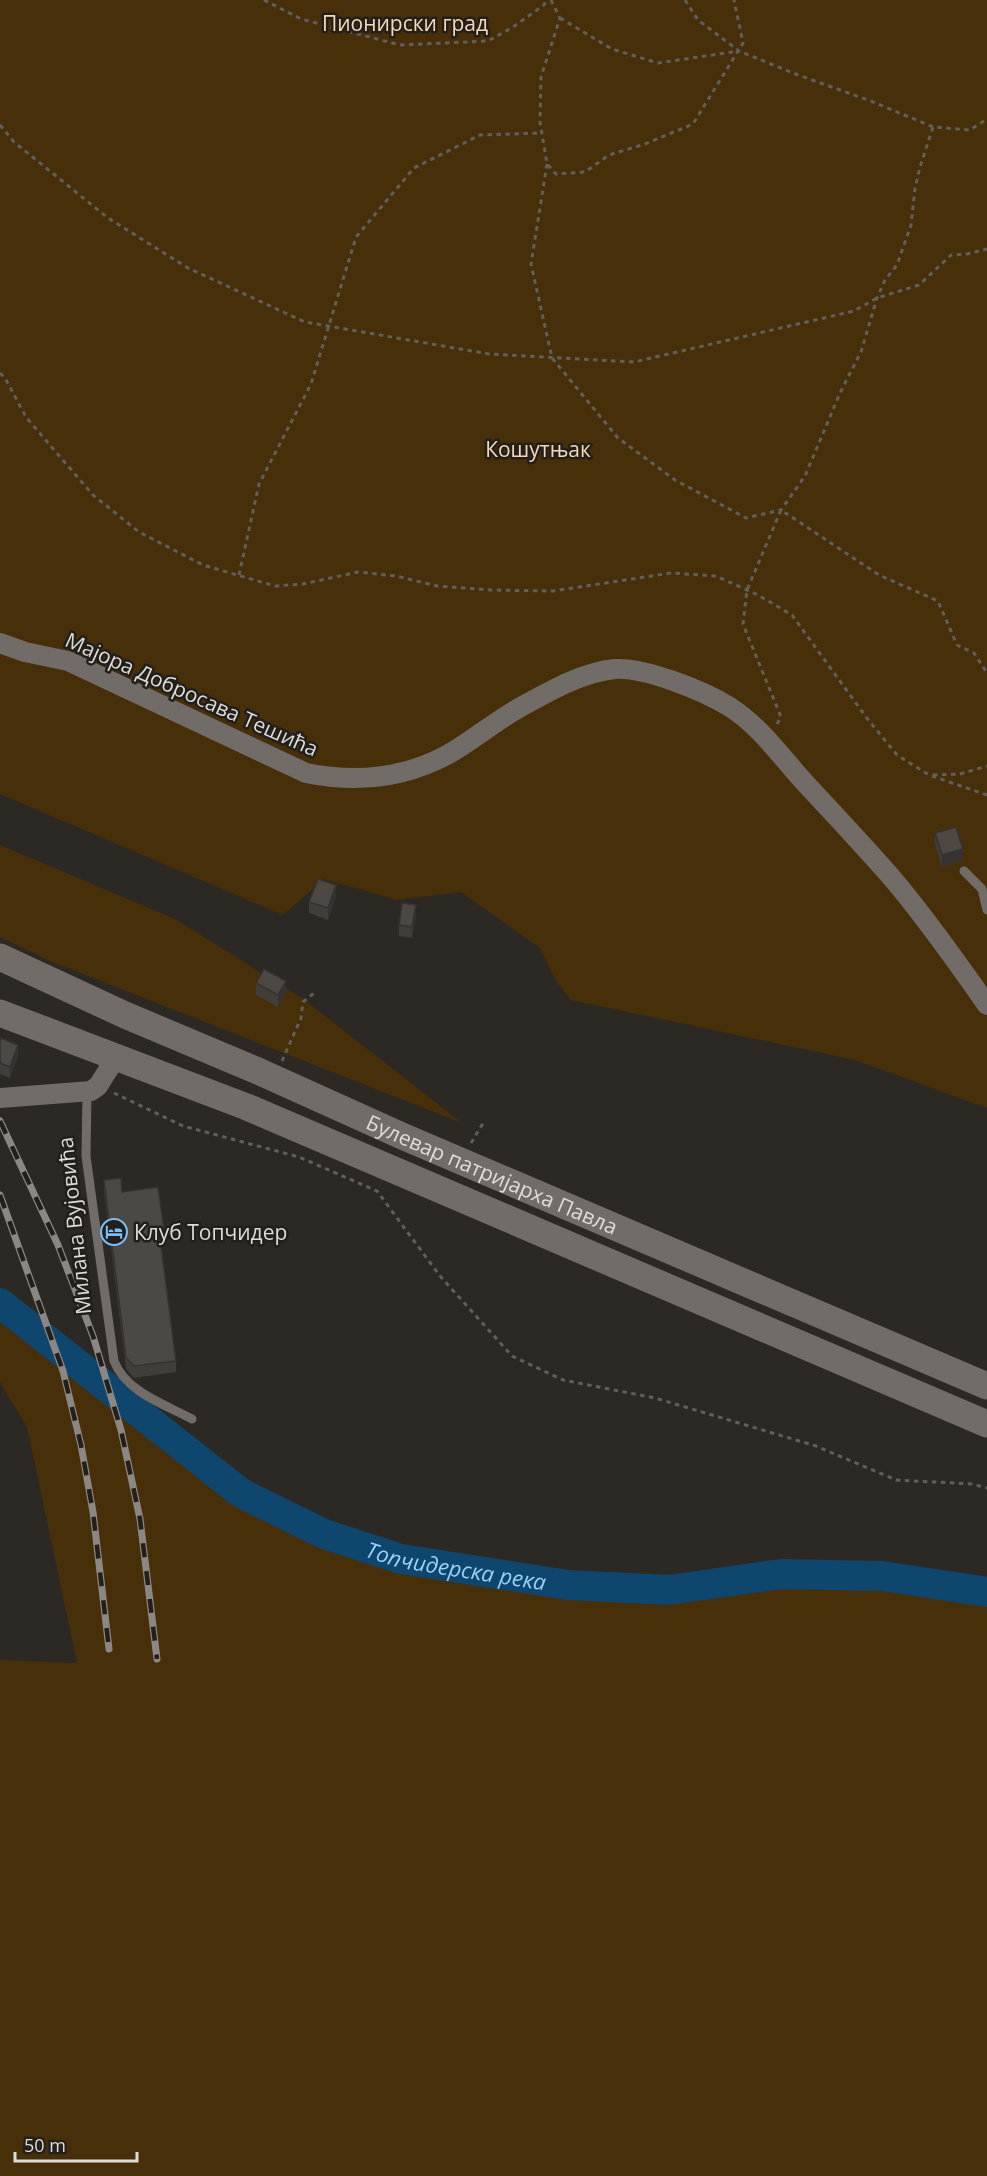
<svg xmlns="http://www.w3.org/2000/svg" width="987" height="2176" viewBox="0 0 987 2176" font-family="'Open Sans',sans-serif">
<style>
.green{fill:#472f0a}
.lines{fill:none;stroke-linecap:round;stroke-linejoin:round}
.river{stroke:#0f466e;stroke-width:30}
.path{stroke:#625f5a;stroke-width:3;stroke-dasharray:4.5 4.5;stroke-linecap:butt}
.service{stroke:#716c67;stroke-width:9}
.minor{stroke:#716c67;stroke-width:20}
.secondary{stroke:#716c67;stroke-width:27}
.rail-casing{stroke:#8b8884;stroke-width:7}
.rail{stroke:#231f1a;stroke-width:4.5;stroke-dasharray:14;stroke-linecap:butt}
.wall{fill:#413e3a}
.shaded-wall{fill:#35322f}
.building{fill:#4c4843;stroke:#35322f;stroke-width:1.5}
.labels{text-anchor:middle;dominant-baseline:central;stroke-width:5;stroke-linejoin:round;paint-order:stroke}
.park-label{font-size:21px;fill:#f5d9b6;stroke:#231f1a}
.street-label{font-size:21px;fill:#dedcd8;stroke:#231f1a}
.poi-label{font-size:21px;fill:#dedcd8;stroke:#231f1a;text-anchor:start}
.water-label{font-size:22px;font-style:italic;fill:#9acefb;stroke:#231f1a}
</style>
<rect width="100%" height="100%" fill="#2c2924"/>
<path class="green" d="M 0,0 L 987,0 L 987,1108 L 855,1060 L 571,1000 L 556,981 L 540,948 L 461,892 L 397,900 L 324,879 L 283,915 L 0,794 Z
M 0,845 L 175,919 L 302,998 L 462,1123 L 50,961 L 0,937 Z
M 0,1303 L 241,1493 L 324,1534 L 401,1559 L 568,1585 L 669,1590 L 781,1574 L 882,1576 L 987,1592 L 987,2176 L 0,2176 L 0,1660 L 77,1663 L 27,1427 L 0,1382 Z"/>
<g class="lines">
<path class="river" id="s1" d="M 0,1303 L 241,1493 L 324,1534 L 401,1559 L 568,1585 L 669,1590 L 781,1574 L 882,1576 L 987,1592"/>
<path class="path" d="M 264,0 L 301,19 L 400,45 L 488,41 L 513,27 L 544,5 L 546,0
M 551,0 L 560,18 L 541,77 L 540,122 L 547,164 L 556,174 L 585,172 L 609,155 L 645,144 L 693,124 L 743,43 L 734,0
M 685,0 L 698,20 L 739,51 L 798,75 L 871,101 L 933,127 L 970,130 L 987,119
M 560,18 L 612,49 L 658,63 L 739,51
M 0,125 L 14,142 L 108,218 L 188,268 L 305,322 L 489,354 L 634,362 L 854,311 L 877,298 L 919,285 L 951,255 L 967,254 L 987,249
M 547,164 L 531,264 L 552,358 L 618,438 L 675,480 L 746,518 L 781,510 L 805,476 L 840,393 L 861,352 L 877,298 L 885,280 L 897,265 L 911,225 L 915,188 L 920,167 L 933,127
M 0,373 L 5,378 L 26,417 L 49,444 L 93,495 L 139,532 L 203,565 L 275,586 L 303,584 L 358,572 L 396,576 L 437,586 L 491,590 L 553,591 L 671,573 L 716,576 L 758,595 L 792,615 L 866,717 L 897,755 L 929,775 L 987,795
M 239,575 L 259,484 L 311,384 L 356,237 L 414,168 L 480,135 L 542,133
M 777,724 L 781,717 L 743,624 L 747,590 L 781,510 L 879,575 L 938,601 L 957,645 L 974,653 L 987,673
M 933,775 L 960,774 L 987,766
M 282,1061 L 301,1018 L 303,1002 L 314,993
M 114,1093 L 183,1126 L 299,1157 L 377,1191 L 440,1276 L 512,1356 L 563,1380 L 655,1398 L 816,1446 L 896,1480 L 972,1484 L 987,1488
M 471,1143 L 485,1120"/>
<path class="service" d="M 964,871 L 982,889 L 987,910
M 87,1093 L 86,1156 L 114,1361 C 126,1392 164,1404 192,1419"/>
<path class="minor" d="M 0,643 L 25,652 L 68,661 L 306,773 C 355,783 402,779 447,755 C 472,741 494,722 519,708 C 548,692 582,672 615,669 C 645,667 704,691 730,707 C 762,728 781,757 806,784 C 835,815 864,846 892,878 C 926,918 957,962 987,1005
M 0,1098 L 91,1091 L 98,1086 L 115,1059"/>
<g class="secondary">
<path id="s2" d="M 0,957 L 125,1015 L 258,1071 L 402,1136 L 987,1386"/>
<path d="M 0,1013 L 247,1107 L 987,1424"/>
</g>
<defs>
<path id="rail" d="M 0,1121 L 58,1245 L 93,1336 L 121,1430 L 140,1519 L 157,1659
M 0,1195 L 63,1371 L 81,1445 L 93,1512 L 109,1649"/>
</defs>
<use href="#rail" class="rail-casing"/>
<use href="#rail" class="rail"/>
</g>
<path class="wall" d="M 935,833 L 963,860 L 942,867 L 935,845 Z
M 336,897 L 328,920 L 309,913 L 309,902 Z
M 416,916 L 412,938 L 399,936 L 399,925 Z
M 256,983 L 286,992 L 278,1007 L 256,995 Z
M 0,1042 L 18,1056 L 10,1078 L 0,1074 Z
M 104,1180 L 122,1192 L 164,1229 L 164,1240 L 161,1241 L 176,1361 L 176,1372 L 134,1378 L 126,1369 L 104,1191 Z"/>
<path class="shaded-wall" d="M 963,849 L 963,860 L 942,867 L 942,855 Z
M 336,885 L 336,897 L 328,920 L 328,908 Z
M 416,905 L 416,916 L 412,938 L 412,927 Z
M 286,981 L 286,992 L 278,1007 L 278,995 Z
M 18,1045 L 18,1056 L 10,1078 L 10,1067 Z"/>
<path class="building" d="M 956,827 L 963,849 L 942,855 L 935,833 Z
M 318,879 L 336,885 L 328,908 L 309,902 Z
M 402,903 L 416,905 L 412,927 L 399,925 Z
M 264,969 L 286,981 L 278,995 L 256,983 Z
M 1,1038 L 18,1045 L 10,1067 L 0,1063 L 0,1042 Z
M 121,1178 L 122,1192 L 158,1187 L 164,1229 L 159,1230 L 176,1361 L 134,1366 L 126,1358 L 104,1180 Z"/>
<defs>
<symbol id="hotel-ring" viewBox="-11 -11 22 22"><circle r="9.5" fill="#231f1a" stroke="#7abef8" stroke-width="1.5"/><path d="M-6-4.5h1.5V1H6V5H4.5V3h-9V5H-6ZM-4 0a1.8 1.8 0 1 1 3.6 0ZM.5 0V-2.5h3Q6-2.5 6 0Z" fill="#7abef8"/></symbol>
</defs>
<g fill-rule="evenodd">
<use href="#hotel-ring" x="99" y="1217" width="30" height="30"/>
</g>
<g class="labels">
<g class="park-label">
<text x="405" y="23">Пионирски град</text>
<text x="538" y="449">Кошутњак</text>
</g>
<g class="street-label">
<text transform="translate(192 694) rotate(24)">Мајора Добросава Тешића</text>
<text stroke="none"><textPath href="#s2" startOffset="538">Булевар патријарха Павла</textPath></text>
<text transform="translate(74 1226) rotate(-96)">Милана Вујовића</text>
</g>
<g class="poi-label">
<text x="134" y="1232">Клуб Топчидер</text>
</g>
<g class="water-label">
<text stroke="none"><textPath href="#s1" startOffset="536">Топчидерска река</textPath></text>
</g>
</g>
<path d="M15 2152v9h122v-9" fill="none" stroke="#dedcd8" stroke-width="3"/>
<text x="24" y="2152" font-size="18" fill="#dedcd8" stroke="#231f1a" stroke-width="4.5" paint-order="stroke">50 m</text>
</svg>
